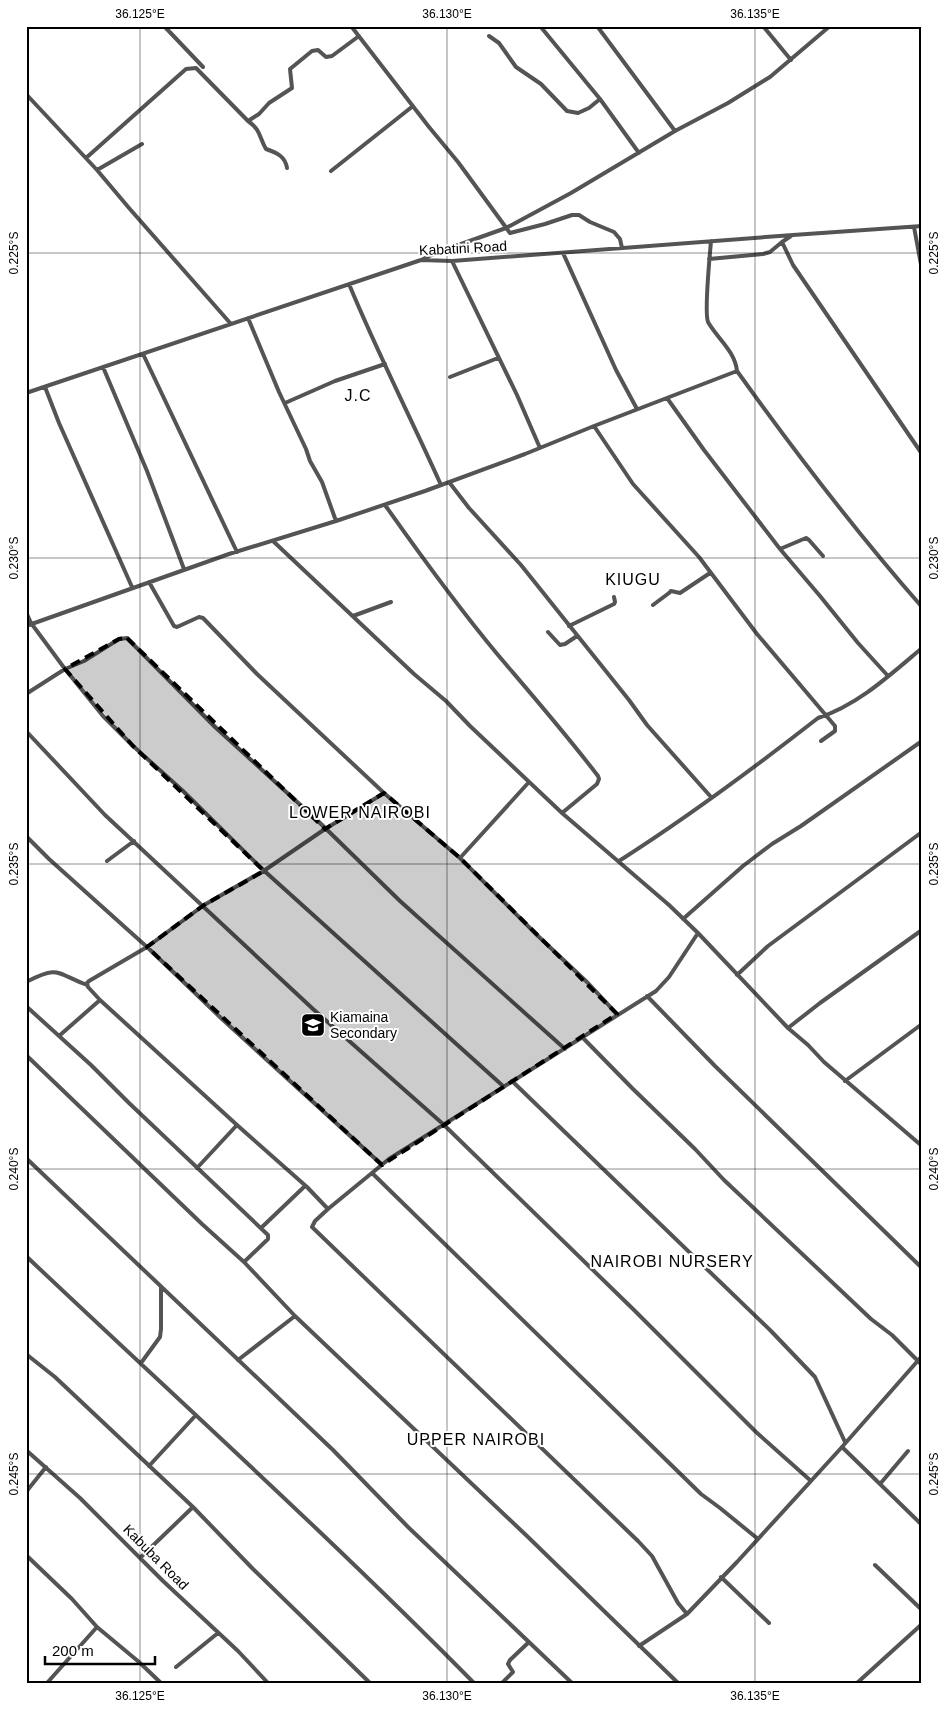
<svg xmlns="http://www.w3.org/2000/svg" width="948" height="1709" viewBox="0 0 948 1709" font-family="Arial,sans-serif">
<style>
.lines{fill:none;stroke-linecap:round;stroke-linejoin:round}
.minor{stroke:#545454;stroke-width:4}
.marked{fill:#000;fill-opacity:0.2;stroke:#000;stroke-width:4;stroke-dasharray:10 6;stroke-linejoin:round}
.ticks{fill:none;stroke:#000;stroke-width:1;stroke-opacity:0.45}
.labels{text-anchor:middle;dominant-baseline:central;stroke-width:4;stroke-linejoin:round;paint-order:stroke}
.street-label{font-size:14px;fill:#000;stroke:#fff}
.poi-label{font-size:14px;fill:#000;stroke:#fff;text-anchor:start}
.quarter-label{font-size:16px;letter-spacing:1px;fill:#000;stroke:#fff}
.neatline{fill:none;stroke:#000;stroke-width:2}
.ticks-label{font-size:12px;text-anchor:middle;fill:#000}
</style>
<rect width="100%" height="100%" fill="#fff"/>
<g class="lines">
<path class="minor" d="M 164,26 L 203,67
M 351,26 L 429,127 L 458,162 L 510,233 L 545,224 L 572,215 L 579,215 L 590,222 L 614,232 L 620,239 L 622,248
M 540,26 L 600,99 L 639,153
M 597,26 L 675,131
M 763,26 L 791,60
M 489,36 L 499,43 L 516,67 L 541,84 L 567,111 L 578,113 L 589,108 L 600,99
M 26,94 L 97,170 L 129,208 L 231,324
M 248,121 L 259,114 L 269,103 L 292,88 L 290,69 L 312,51 L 318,50 L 326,57 L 332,56 L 359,36
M 86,158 L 186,69 L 196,68 L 248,121 C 261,130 259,137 266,149 C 277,153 285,156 287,168
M 97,170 L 142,144
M 331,171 L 413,106
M 914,227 L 922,270
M 791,236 L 782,242 L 793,265 L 922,454
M 711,241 C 710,254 704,312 708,322 C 717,338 735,351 737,371 C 795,452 856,532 922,607
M 563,253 L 616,370 L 637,409
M 423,259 L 436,253 L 506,228 L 571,193 L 675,131 L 728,103 L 770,77 L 830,26
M 709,259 L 763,254 L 770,252 L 782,242
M 452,261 L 517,395 L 540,448
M 349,284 C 377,352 411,418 441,485
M 248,318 L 279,392 L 306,449 L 310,461 L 322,482 L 336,521
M 143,354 L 237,552
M 103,367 L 147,471 L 184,569
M 450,377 L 498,358
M 45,387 L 59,423 L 132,587
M 26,393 L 421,260 L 452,261 L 793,235 L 922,226
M 667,398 L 704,450 L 780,549 L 820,596 L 858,643 L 888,676
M 285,403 L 335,381 L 385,364
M 594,426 L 633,484 L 699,557 L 757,634 L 835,726 L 835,731 L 821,741
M 449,482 L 469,508 L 521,565 L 629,700 L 647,725 L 711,797
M 385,505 C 421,556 458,607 498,655 C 532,695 566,734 598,776 L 599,779 L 597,784 L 562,813
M 273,541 L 414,674 L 446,701 L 470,726 L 562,813 L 669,905 L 698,933 L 788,1028 L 808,1045 L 824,1062 L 922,1146
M 780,549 L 806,538 L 809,540 L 823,556
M 149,582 L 174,626 L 177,627 L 199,617 L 203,618 L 257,674 L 384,793 L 460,858 L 537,935 L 588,983 L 617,1014
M 653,605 L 669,593 L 671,591 L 680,593 L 710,573
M 26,612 L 31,623 L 65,669 L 103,716 L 133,746 L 183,791 L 260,867 L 503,1086
M 353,616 L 391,602
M 26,626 L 229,554 L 336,521 L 425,491 L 525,454 L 594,426 L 737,371
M 569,626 L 614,604 L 615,602 L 614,597
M 548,632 L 560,645 L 565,644 L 577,636
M 26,694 L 65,669 L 84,661 L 119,639 L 127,638 L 215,727 L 317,820 L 400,901 L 565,1049
M 26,731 L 105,815 L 313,1009 L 443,1124 L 634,1310 L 756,1432 L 811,1481
M 26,836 L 49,859 L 147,947 L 222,1019 L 382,1165
M 460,858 L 529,782
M 107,861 L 134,841
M 619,861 C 688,817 754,768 818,718 C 858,705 890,675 922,648
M 683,919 L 743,866 L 772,844 L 801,826 L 922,741
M 737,975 L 768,946 L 922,832
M 26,982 C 60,965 55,973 87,985
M 647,996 L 715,1066 L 922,1268
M 100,1000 L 237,1125 L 307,1187 L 328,1209
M 26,1006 L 91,1065 L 129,1103 L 268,1235 L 268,1239 L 244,1262
M 788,1028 L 820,1003 L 922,930
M 59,1036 L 100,1000 L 88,987 L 87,983 L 89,981 L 147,947 L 204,905 L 265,870 L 325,829 L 384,793
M 583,1038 L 633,1089 L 695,1149 L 724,1180 L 871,1319 L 892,1335 L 922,1365
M 26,1055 L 202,1224 L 244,1262 L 295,1316 L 528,1537 L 678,1683
M 512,1081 L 771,1331 L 815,1377 L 845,1442
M 845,1081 L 922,1024
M 26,1158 L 333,1450 L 408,1527 L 572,1683
M 197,1168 L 237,1125
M 372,1173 L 701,1494 L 720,1508 L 758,1539
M 261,1228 L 305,1186
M 26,1256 C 176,1398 329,1536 474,1683
M 26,1354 L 55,1377 L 193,1507 L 253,1569 L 370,1683
M 238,1360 L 295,1316
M 141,1363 L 160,1337 L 161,1329 L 161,1287
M 842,1447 L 922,1525
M 26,1450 L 80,1498 L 163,1581 L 238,1651 L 268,1683
M 149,1466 L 196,1415
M 880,1484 L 908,1451
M 26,1492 L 46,1467
M 26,1555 L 72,1599 L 97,1627 L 139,1662 L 161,1683
M 141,1557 L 193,1507
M 875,1565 L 922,1610
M 721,1577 L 769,1623
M 687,1614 L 678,1603 L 652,1556 L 638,1541 L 312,1227 L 315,1221 L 328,1209 L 389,1159 L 656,991 L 669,977 L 698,933
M 639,1646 L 687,1614 L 737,1562 L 842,1447 L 922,1356
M 176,1667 L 218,1633
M 47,1683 L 97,1627
M 502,1683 L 513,1672 L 508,1664 L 510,1660 L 529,1642
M 857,1683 L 922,1624"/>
</g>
<path class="marked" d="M 127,638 L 325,829 L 384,793 L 460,858 L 617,1014 L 382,1165 L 147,947 L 204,905 L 264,871 L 133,746 L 65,669 L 119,639 Z"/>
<path class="ticks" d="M 140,26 L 140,1683M 447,26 L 447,1683M 755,26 L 755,1683M 26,253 L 922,253M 26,558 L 922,558M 26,864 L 922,864M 26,1169 L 922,1169M 26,1474 L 922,1474"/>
<defs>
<symbol id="school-square" viewBox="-11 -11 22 22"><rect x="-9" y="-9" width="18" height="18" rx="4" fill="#000" stroke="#fff"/><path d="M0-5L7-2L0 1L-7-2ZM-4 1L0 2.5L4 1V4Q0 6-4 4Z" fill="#fff"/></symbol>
</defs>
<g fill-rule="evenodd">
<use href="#school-square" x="299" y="1011" width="28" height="28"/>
</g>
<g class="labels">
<g class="street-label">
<text transform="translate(463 248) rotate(-3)">Kabatini Road</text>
<text transform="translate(156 1557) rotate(45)">Kabuba Road</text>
</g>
<g class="poi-label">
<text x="330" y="1017">Kiamaina<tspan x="330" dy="16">Secondary</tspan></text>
</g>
<g class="quarter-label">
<text x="358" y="395">J.C</text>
<text x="633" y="579">KIUGU</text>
<text x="360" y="812">LOWER NAIROBI</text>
<text x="672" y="1261">NAIROBI NURSERY</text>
<text x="476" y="1439">UPPER NAIROBI</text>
</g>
</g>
<rect width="948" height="1709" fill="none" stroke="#ffffff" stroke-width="55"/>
<path d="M45 1656v8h110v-8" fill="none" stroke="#000000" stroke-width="2.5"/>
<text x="52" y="1656" font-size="15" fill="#000000" stroke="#ffffff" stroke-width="4" paint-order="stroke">200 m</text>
<rect x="28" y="28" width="892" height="1654" class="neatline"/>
<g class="ticks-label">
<text x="140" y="18">36.125°E</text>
<text x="447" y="18">36.130°E</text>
<text x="755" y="18">36.135°E</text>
<text transform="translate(14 253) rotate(-90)" y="4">0.225°S</text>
<text transform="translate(934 253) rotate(-90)" y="4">0.225°S</text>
<text transform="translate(14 558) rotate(-90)" y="4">0.230°S</text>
<text transform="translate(934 558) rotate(-90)" y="4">0.230°S</text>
<text transform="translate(14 864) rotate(-90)" y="4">0.235°S</text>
<text transform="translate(934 864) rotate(-90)" y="4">0.235°S</text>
<text transform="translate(14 1169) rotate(-90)" y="4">0.240°S</text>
<text transform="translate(934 1169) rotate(-90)" y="4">0.240°S</text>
<text transform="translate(14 1474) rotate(-90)" y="4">0.245°S</text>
<text transform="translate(934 1474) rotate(-90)" y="4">0.245°S</text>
<text x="140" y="1700">36.125°E</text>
<text x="447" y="1700">36.130°E</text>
<text x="755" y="1700">36.135°E</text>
</g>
</svg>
